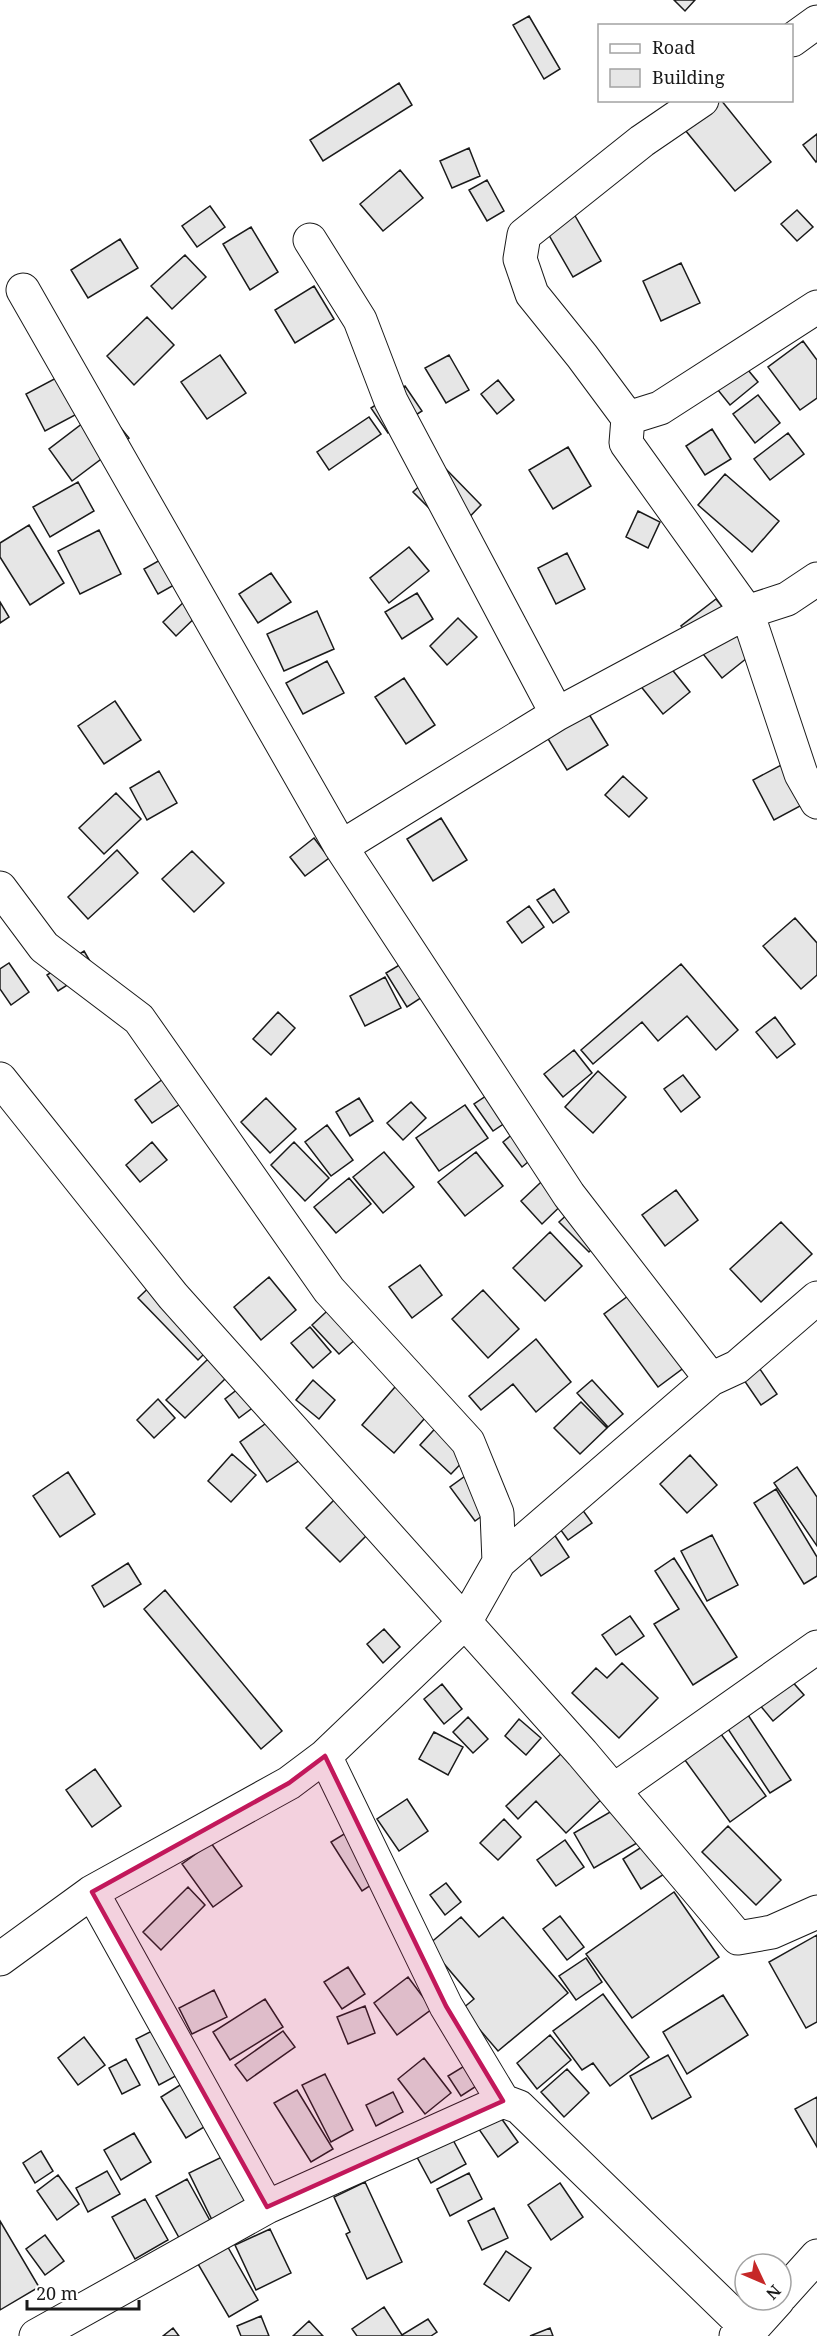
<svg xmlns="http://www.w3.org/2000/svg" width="817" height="2336" viewBox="0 0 817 2336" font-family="'Noto Serif',serif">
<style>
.building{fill:#e6e6e6;stroke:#1a1a1a;stroke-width:1.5}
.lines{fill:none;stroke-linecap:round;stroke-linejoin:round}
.street-casing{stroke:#1a1a1a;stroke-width:35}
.street{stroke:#fff;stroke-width:33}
.marked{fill:#c2185b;fill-opacity:0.2;stroke:#c2185b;stroke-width:4.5;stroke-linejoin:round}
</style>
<rect width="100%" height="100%" fill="#fff"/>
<path class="building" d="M 674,0 L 695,0 L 685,11 Z
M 529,16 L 560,69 L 544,79 L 513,25 Z
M 399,83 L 412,105 L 323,161 L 310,140 Z
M 689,100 L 721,100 L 771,162 L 735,191 L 672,114 Z
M 817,134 L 817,161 L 816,162 L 803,145 Z
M 469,148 L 480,176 L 452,188 L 440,161 Z
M 400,170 L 423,198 L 383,231 L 360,204 Z
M 487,180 L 504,211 L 487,221 L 469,190 Z
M 210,206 L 225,227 L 197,247 L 182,226 Z
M 797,210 L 813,227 L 797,241 L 781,224 Z
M 574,214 L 601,261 L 573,277 L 546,230 Z
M 251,227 L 278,272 L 250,290 L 223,244 Z
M 120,239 L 138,268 L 88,298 L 71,270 Z
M 185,255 L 206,277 L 172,309 L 151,286 Z
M 681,263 L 700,303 L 661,321 L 643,281 Z
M 314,286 L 334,319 L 295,343 L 275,310 Z
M 147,317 L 174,345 L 134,385 L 107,356 Z
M 803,341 L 817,360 L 817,398 L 800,410 L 768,367 Z
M 220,355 L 246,393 L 207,419 L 181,382 Z
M 449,355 L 469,390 L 446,403 L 425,368 Z
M 738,358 L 758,382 L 730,405 L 710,380 Z
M 58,377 L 77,414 L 45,431 L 26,394 Z
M 498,380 L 514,400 L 497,414 L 481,394 Z
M 405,386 L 422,411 L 388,433 L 371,408 Z
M 758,395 L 780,423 L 755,443 L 733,414 Z
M 104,407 L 129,438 L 72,481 L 49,449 Z
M 369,417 L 381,434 L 329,470 L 317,452 Z
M 712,429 L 731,459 L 705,475 L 686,446 Z
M 788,433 L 804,454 L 770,480 L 754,459 Z
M 568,447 L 591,486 L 553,509 L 529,470 Z
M 442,465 L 481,505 L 454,533 L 413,492 Z
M 725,474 L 779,521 L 752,552 L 698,505 Z
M 78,482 L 94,511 L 50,537 L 33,507 Z
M 638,511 L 660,522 L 648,548 L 626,537 Z
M 29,525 L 64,583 L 30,605 L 0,557 L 0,543 Z
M 99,530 L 121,574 L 80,594 L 58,551 Z
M 409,547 L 429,571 L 389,603 L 370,578 Z
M 567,553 L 585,589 L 556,604 L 538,568 Z
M 169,555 L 183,580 L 158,594 L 144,569 Z
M 271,573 L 291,602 L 258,623 L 239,594 Z
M 417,593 L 433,619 L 402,639 L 385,612 Z
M 190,596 L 203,610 L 176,636 L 163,622 Z
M 716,599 L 757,650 L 722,678 L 681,626 Z
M 0,602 L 9,617 L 0,623 Z
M 317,611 L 334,649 L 284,671 L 267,634 Z
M 458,618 L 477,637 L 447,665 L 430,646 Z
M 662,657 L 690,692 L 663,714 L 635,679 Z
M 327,661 L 344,693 L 303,714 L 286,683 Z
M 404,678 L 435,725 L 406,744 L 375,697 Z
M 579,698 L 608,745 L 567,770 L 539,724 Z
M 115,701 L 141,740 L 104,764 L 78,726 Z
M 804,753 L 817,797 L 774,820 L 753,780 Z
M 159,771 L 177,803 L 147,820 L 130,788 Z
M 623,776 L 647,798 L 629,817 L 605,795 Z
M 116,793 L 141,819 L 104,854 L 79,828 Z
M 441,818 L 467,860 L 433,881 L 407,839 Z
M 314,838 L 329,858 L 305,876 L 290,857 Z
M 117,850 L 138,873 L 88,919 L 68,897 Z
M 192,851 L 224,883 L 194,912 L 162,879 Z
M 554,889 L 569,912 L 553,923 L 537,900 Z
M 529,906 L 544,927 L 522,943 L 507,922 Z
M 795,918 L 817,943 L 817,975 L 801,989 L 763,946 Z
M 84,951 L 94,968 L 58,991 L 47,975 Z
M 416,955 L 436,988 L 407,1007 L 386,973 Z
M 9,963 L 29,992 L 11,1005 L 0,989 L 0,969 Z
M 681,964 L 738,1030 L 716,1050 L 687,1016 L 658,1041 L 642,1022 L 593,1064 L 581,1050 Z
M 385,977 L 401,1008 L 365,1026 L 350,996 Z
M 278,1012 L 295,1028 L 271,1055 L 253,1039 Z
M 775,1017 L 795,1044 L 777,1058 L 756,1032 Z
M 574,1050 L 592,1073 L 563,1097 L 544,1074 Z
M 598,1071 L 626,1097 L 593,1133 L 565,1107 Z
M 683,1075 L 700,1097 L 681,1112 L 664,1089 Z
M 163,1079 L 180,1104 L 152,1123 L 135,1100 Z
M 498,1088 L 517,1115 L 493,1131 L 474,1104 Z
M 266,1098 L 296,1129 L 270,1153 L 241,1122 Z
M 359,1098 L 373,1121 L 350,1136 L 336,1112 Z
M 411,1102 L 426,1118 L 403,1140 L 387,1123 Z
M 465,1105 L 488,1138 L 439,1171 L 416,1138 Z
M 526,1123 L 546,1147 L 522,1167 L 503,1142 Z
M 327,1125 L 353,1160 L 331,1176 L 305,1142 Z
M 152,1142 L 167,1160 L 140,1182 L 126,1165 Z
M 294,1142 L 329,1178 L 305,1201 L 271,1165 Z
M 384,1152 L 414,1187 L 383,1213 L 353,1177 Z
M 476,1152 L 503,1186 L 465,1216 L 438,1182 Z
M 557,1167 L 578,1189 L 542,1224 L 521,1201 Z
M 349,1178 L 371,1204 L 336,1233 L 314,1207 Z
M 676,1190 L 698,1220 L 665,1246 L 642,1215 Z
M 584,1199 L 612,1229 L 589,1252 L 559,1222 Z
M 781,1222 L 812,1254 L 761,1302 L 730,1269 Z
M 550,1232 L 582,1266 L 545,1301 L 513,1268 Z
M 420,1265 L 442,1295 L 412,1318 L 389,1287 Z
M 160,1277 L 219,1339 L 198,1360 L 138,1298 Z
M 269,1277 L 296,1310 L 261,1340 L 234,1307 Z
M 483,1290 L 519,1329 L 488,1358 L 452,1319 Z
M 628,1296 L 664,1345 L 687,1327 L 705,1352 L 658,1387 L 604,1314 Z
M 338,1301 L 365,1331 L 339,1354 L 312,1325 Z
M 310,1327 L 331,1352 L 313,1368 L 291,1343 Z
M 536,1339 L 571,1382 L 536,1412 L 513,1384 L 481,1410 L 469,1396 Z
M 749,1353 L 777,1394 L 761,1405 L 733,1364 Z
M 208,1359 L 226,1378 L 185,1418 L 166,1400 Z
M 408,1372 L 440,1401 L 394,1453 L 362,1425 Z
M 313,1380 L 335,1400 L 319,1419 L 296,1400 Z
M 592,1380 L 623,1414 L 608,1427 L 577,1393 Z
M 247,1382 L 262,1401 L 239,1418 L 225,1399 Z
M 158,1399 L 175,1418 L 154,1438 L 137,1420 Z
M 581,1402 L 607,1428 L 580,1454 L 554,1428 Z
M 272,1419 L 300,1460 L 267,1482 L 240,1442 Z
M 443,1420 L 474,1450 L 451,1474 L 420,1445 Z
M 232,1454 L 256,1475 L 231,1502 L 208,1481 Z
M 690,1455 L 717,1485 L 687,1513 L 660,1484 Z
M 479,1466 L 504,1500 L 475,1521 L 450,1487 Z
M 797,1467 L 817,1497 L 817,1546 L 774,1483 Z
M 68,1472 L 95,1514 L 60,1537 L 33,1496 Z
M 776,1489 L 817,1557 L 817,1576 L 804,1584 L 754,1503 Z
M 574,1498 L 592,1523 L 568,1540 L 550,1515 Z
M 335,1499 L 369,1533 L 340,1562 L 306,1528 Z
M 548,1525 L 569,1557 L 541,1576 L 520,1543 Z
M 712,1535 L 738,1585 L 707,1601 L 681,1551 Z
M 674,1558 L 737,1657 L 693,1685 L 654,1624 L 679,1609 L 655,1571 Z
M 128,1563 L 141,1584 L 104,1607 L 92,1586 Z
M 165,1590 L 282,1731 L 261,1749 L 144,1609 Z
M 630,1616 L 644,1636 L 616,1655 L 602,1635 Z
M 384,1629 L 400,1647 L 383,1663 L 367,1644 Z
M 775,1662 L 804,1695 L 773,1721 L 745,1687 Z
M 622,1663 L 658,1698 L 619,1738 L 572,1693 L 596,1668 L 607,1678 Z
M 442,1684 L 462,1709 L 444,1724 L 424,1699 Z
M 748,1715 L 791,1780 L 770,1793 L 728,1729 Z
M 468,1717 L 488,1739 L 473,1753 L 453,1732 Z
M 519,1719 L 541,1738 L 526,1755 L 505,1736 Z
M 718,1730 L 766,1796 L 730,1822 L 682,1756 Z
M 434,1732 L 463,1747 L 448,1775 L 419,1759 Z
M 565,1750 L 607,1794 L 566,1833 L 536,1801 L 518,1819 L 506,1806 Z
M 95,1769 L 121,1806 L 92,1827 L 66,1790 Z
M 407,1799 L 428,1831 L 399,1851 L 377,1819 Z
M 617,1808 L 637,1843 L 594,1868 L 574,1833 Z
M 504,1819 L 521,1837 L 498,1860 L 480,1843 Z
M 728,1826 L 781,1880 L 756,1905 L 702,1852 Z
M 354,1828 L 385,1876 L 362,1891 L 331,1842 Z
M 654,1839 L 672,1869 L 641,1889 L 623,1859 Z
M 565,1840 L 584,1867 L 556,1886 L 537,1860 Z
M 211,1843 L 242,1886 L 213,1907 L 182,1864 Z
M 446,1883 L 461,1902 L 445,1915 L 430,1895 Z
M 188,1887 L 205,1905 L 161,1950 L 143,1932 Z
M 674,1892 L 719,1957 L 632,2018 L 586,1954 Z
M 560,1916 L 584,1947 L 567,1960 L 543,1929 Z
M 461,1917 L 479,1937 L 503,1917 L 568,1993 L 498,2051 L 462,2009 L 474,1999 L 428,1945 Z
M 817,1935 L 817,2022 L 806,2028 L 769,1962 Z
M 586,1958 L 602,1982 L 576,2000 L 559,1976 Z
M 348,1967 L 365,1994 L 342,2009 L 324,1982 Z
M 408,1977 L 432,2009 L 397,2035 L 374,2003 Z
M 214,1990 L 227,2017 L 192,2034 L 179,2008 Z
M 603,1994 L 649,2057 L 610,2086 L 593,2063 L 582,2070 L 553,2031 Z
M 723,1995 L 748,2035 L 687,2074 L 663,2032 Z
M 265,1999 L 283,2027 L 230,2060 L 213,2032 Z
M 365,2006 L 375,2033 L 348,2044 L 337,2017 Z
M 162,2026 L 185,2071 L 159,2085 L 136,2039 Z
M 283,2031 L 295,2047 L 247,2081 L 235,2065 Z
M 550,2035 L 571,2060 L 537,2089 L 517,2063 Z
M 84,2037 L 105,2065 L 78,2085 L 58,2058 Z
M 668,2055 L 691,2097 L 652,2119 L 630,2076 Z
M 424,2058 L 451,2093 L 425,2114 L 398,2079 Z
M 126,2059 L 140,2085 L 122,2094 L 109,2068 Z
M 466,2065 L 478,2085 L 461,2096 L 448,2076 Z
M 567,2069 L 589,2093 L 564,2117 L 541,2092 Z
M 325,2074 L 353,2130 L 331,2142 L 302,2085 Z
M 188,2080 L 214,2121 L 186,2138 L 161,2097 Z
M 297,2090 L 333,2149 L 311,2162 L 274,2103 Z
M 393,2092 L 403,2112 L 376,2126 L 366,2105 Z
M 817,2097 L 817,2147 L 795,2109 Z
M 494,2108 L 518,2142 L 498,2157 L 474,2122 Z
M 446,2127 L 466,2164 L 431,2183 L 411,2146 Z
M 134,2133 L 151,2162 L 121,2180 L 104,2150 Z
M 41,2151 L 53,2171 L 35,2183 L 23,2163 Z
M 230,2153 L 256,2206 L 215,2226 L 189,2173 Z
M 107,2171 L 120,2194 L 88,2212 L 76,2188 Z
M 469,2173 L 482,2199 L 450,2216 L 437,2189 Z
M 58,2175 L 79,2204 L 57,2220 L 37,2191 Z
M 187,2179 L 213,2226 L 182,2243 L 156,2196 Z
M 365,2182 L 402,2262 L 367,2279 L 346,2234 L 350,2232 L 334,2197 Z
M 560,2183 L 583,2217 L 551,2240 L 528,2205 Z
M 145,2199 L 168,2240 L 135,2259 L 112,2217 Z
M 494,2208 L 508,2238 L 482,2250 L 468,2221 Z
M 0,2221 L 39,2287 L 0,2310 Z
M 270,2229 L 291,2273 L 256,2290 L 235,2245 Z
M 45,2235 L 64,2261 L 45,2275 L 26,2249 Z
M 221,2235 L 258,2300 L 229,2317 L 191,2252 Z
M 506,2251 L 531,2268 L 509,2301 L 484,2284 Z
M 384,2307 L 402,2335 L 428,2319 L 437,2332 L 431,2336 L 357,2336 L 352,2329 Z
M 261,2316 L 269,2336 L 241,2336 L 237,2326 Z
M 309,2321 L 323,2336 L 293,2336 Z
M 173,2328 L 179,2336 L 163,2336 Z
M 550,2328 L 553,2336 L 530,2336 Z"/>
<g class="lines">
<defs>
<path id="street" d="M 792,40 L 817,22
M 310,240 L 360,320 L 391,401 L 557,714
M 628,418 L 660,408 L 817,307
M 817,579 L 787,599 L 747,612 L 801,774 L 817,802
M 341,847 L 557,714 L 747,612 L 626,443 L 628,418 L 582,356 L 532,294 L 520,259 L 524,235 L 642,141 L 702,100
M 0,888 L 44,947 L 139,1019 L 329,1290 L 468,1442 L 497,1513 L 499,1562
M 0,1079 L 173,1296 L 582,1753 L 738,1938 L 772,1932 L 817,1912
M 711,1379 L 737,1367 L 817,1298
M 325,1756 L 446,2006 L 503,2101 L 519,2107 L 750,2331
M 614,1790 L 817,1647
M 92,1892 L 267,2207
M 0,1959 L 92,1892 L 289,1783 L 325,1756 L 465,1622 L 499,1562 L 711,1379 L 569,1195 L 341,847 L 23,290
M 781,2296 L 817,2256
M 36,2336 L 267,2207 L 503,2101
M 736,2336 L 750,2331 L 778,2300"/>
</defs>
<use href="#street" class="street-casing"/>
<use href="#street" class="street"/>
</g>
<path class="marked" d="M 325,1756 L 446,2006 L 503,2101 L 267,2207 L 92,1892 L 289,1783 Z"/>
<rect x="598" y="24" width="195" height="78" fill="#ffffff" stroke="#a3a3a3" stroke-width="1.5"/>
<rect x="610" y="44" width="30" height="9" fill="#ffffff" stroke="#a3a3a3" stroke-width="1.5"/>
<text x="652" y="54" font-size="18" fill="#1a1a1a">Road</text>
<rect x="610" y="69" width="30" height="18" fill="#e6e6e6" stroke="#a3a3a3" stroke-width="1.5"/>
<text x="652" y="84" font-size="18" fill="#1a1a1a">Building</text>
<g transform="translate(763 2282) rotate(134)"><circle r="28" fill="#ffffff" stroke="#a3a3a3" stroke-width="1.5"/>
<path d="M0-4.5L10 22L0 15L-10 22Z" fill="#c62828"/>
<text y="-9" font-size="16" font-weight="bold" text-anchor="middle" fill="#1a1a1a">N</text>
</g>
<path d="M27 2300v9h112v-9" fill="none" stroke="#1a1a1a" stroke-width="3"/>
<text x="36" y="2300" font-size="18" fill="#1a1a1a" stroke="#ffffff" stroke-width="4.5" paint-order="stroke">20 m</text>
</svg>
